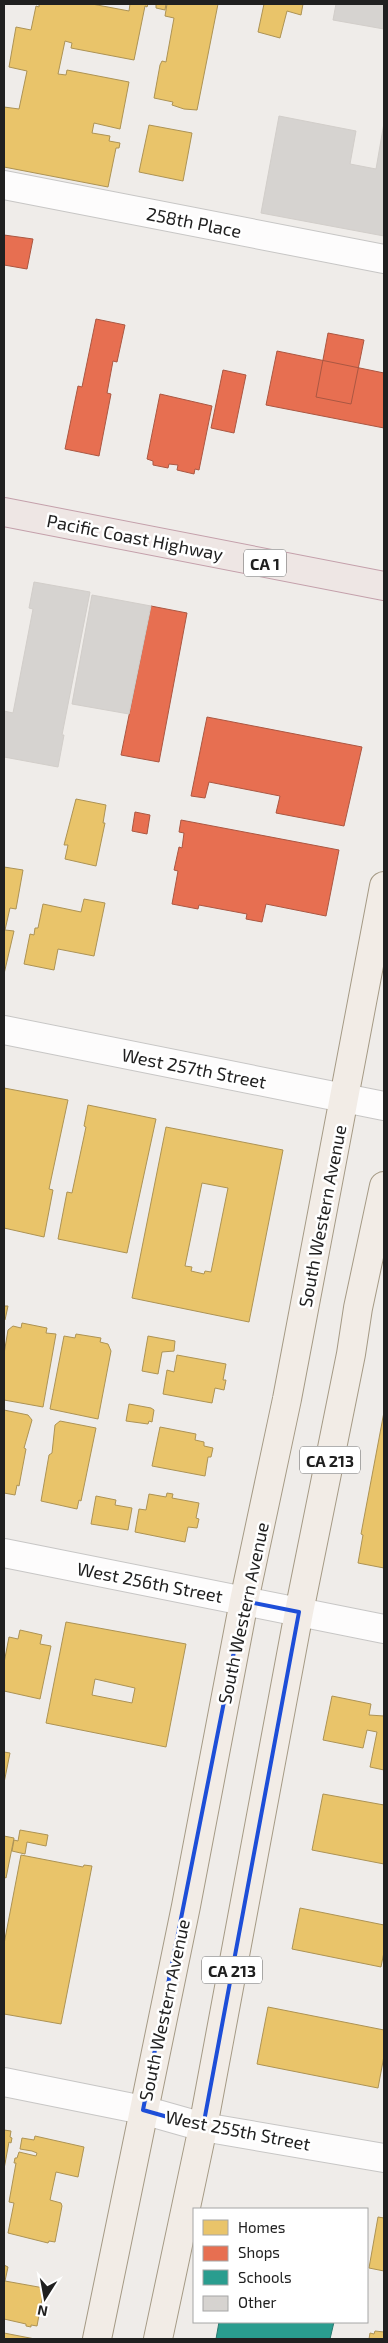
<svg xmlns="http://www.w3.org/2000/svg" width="388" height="2343" viewBox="0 0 388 2343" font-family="'Exo 2',sans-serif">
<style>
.homes{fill:#e9c46a;stroke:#ad9354;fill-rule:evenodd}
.shops{fill:#e76f51;stroke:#ab5742}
.schools{fill:#2a9d8f;stroke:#27786e}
.building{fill:#d6d3d0;stroke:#d2ceca}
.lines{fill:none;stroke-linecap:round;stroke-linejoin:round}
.minor-casing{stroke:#c7c6c5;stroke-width:30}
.primary-casing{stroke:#a59a85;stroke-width:30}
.trunk-casing{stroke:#c4a0ab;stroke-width:30}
.minor{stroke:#fdfcfc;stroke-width:28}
.primary{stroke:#f2ece6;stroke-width:28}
.trunk{stroke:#eee6e4;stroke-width:28}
.marked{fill:none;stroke:#1d4ed8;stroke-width:4;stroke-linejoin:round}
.labels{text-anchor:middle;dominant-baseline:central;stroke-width:5;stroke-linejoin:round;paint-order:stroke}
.shield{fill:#fff;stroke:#636363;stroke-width:1}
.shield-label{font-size:16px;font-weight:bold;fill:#202020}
.street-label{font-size:18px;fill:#202020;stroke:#fff}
</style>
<rect width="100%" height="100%" fill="#efece9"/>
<path class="homes" d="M 39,4 L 92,4 L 129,11 L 130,4 L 148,4 L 147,7 L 145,6 L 134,60 L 71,48 L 72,43 L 65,41 L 58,74 L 66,75 L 67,70 L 129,82 L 120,129 L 94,123 L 92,133 L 110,136 L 109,141 L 120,143 L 119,148 L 116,148 L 108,187 L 4,167 L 4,107 L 19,109 L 27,71 L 9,67 L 16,27 L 31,30 L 36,6 L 39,7 Z
M 156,4 L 166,4 L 165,10 L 156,8 Z
M 167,4 L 218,4 L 197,110 L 184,109 L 172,105 L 173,102 L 154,98 L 160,65 L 162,61 L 166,62 L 174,18 L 165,16 Z
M 264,4 L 303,4 L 301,15 L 287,11 L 280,38 L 258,32 Z
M 149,125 L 192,133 L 183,181 L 139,172 Z
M 76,799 L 106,805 L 103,823 L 105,823 L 96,866 L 65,859 L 68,845 L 64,845 Z
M 4,867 L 23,870 L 16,909 L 10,908 L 5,930 L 14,931 L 4,974 Z
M 84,899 L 105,903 L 94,956 L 58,949 L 54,970 L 24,964 L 30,934 L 34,935 L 35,928 L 38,928 L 43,904 L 81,912 Z
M 4,1088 L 68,1100 L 49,1189 L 53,1190 L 44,1237 L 4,1228 Z
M 88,1105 L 156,1119 L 127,1253 L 58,1239 L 67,1192 L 72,1193 L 86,1127 L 84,1126 Z
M 166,1127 L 283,1150 L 249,1322 L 132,1298 ZM 202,1183 L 228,1188 L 211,1272 L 205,1271 L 204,1274 L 191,1271 L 192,1267 L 185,1266 Z
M 4,1306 L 8,1306 L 5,1320 L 4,1320 Z
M 22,1323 L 47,1328 L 46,1333 L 56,1334 L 43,1407 L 4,1400 L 4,1354 L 8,1330 L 13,1326 L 21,1328 Z
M 76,1334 L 101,1338 L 100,1342 L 108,1344 L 111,1351 L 98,1419 L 50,1409 L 64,1336 L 75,1338 Z
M 148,1336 L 175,1341 L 174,1351 L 162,1352 L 158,1374 L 142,1371 Z
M 177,1355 L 226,1364 L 223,1380 L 226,1380 L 224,1390 L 215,1388 L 212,1403 L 163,1394 L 167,1370 L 174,1372 Z
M 129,1404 L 151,1408 L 154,1410 L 152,1422 L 149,1421 L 148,1424 L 126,1421 Z
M 4,1410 L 28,1415 L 32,1420 L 24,1448 L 26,1449 L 19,1486 L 17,1485 L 15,1495 L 4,1493 Z
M 384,1412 L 384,1568 L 358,1563 L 363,1535 L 361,1534 Z
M 60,1421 L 96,1428 L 81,1501 L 79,1500 L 77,1509 L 41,1501 L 49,1455 L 52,1453 L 55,1425 Z
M 160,1427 L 196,1434 L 195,1440 L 204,1442 L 204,1446 L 213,1448 L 211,1457 L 208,1457 L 205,1476 L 152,1466 Z
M 167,1493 L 173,1494 L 172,1498 L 199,1503 L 196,1518 L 199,1519 L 197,1528 L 188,1527 L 185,1542 L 135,1532 L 139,1509 L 146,1510 L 149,1494 L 166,1497 Z
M 96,1496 L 116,1500 L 115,1505 L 132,1508 L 128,1530 L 91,1524 Z
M 66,1622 L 186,1644 L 166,1747 L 46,1723 ZM 95,1679 L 135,1688 L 132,1703 L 92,1695 Z
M 20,1630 L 42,1635 L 40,1644 L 51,1646 L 40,1699 L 4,1691 L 4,1663 L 9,1637 L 18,1639 Z
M 332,1696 L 371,1704 L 369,1715 L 384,1716 L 384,1770 L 370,1767 L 377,1732 L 367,1730 L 363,1748 L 323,1740 Z
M 4,1752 L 10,1753 L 4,1783 Z
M 323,1794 L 384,1805 L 384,1864 L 312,1850 Z
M 20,1830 L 48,1835 L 46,1846 L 27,1842 L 25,1854 L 12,1851 L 14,1840 L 18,1841 Z
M 4,1836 L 14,1838 L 6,1878 L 4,1877 Z
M 21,1855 L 83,1867 L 84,1865 L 92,1866 L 61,2024 L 4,2014 L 4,1944 Z
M 300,1908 L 384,1925 L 384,1952 L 381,1967 L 292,1949 Z
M 268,2007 L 384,2030 L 384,2056 L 378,2088 L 257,2064 Z
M 4,2130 L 11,2131 L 10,2137 L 12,2138 L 11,2143 L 9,2142 L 4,2169 Z
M 35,2136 L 84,2147 L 78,2177 L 56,2172 L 50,2200 L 61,2203 L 62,2206 L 55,2242 L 49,2241 L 48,2243 L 8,2233 L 14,2203 L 9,2202 L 16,2163 L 14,2163 L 15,2158 L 17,2158 L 19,2152 L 36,2156 L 37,2153 L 32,2151 L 20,2149 L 22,2138 L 34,2140 Z
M 378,2217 L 384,2218 L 384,2271 L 369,2268 Z
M 4,2265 L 8,2267 L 5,2281 L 44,2288 L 37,2326 L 31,2325 L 31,2327 L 26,2326 L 26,2324 L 4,2319 Z
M 375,2331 L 384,2332 L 384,2339 L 369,2339 L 370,2333 L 374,2334 Z
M 4,2333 L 35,2339 L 4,2339 Z"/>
<path class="shops" d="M 4,235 L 33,239 L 27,269 L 4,265 Z
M 96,319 L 125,325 L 117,362 L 113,361 L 107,393 L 111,394 L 99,456 L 65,449 L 78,386 L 82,387 Z
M 328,333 L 364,340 L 351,404 L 316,397 Z
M 277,351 L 384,373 L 384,428 L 266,405 Z
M 223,370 L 246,375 L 234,433 L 211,428 Z
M 160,394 L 212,406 L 199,470 L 195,469 L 194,474 L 177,470 L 178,465 L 169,464 L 168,468 L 153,465 L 153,461 L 147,459 Z
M 151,606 L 187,613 L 159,762 L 121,755 Z
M 207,717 L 362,747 L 344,826 L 276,813 L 280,796 L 209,782 L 205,798 L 191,796 Z
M 135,812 L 150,815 L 147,834 L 132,831 Z
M 181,820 L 339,850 L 326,916 L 266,904 L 262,922 L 246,919 L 247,914 L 199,905 L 198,909 L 172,904 L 178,871 L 174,870 L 179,847 L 182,848 L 184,833 L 179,832 Z"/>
<path class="schools" d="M 219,2322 L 334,2322 L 330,2339 L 216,2339 Z"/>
<path class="building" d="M 336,4 L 384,4 L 384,29 L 333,20 Z
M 279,116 L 356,131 L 350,164 L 376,169 L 384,123 L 384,236 L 261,213 Z
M 34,582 L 90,592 L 62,735 L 64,735 L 58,767 L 4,757 L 4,711 L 13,713 L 33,609 L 29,608 Z
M 92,595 L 151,606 L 129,714 L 72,704 Z"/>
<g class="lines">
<defs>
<path id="minor" d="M 4,185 L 384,259
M 4,1030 L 384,1106
M 4,1553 L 384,1629
M 4,2082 L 143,2110 L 203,2127 L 384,2158"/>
<path id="primary" d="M 97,2339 L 186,1906 L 244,1601 L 287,1399 L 384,886
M 158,2339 L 203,2127 L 299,1612 L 351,1354 L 358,1308 L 384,1186"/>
<path id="trunk" d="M 4,512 L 384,586"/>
</defs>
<use href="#minor" class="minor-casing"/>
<use href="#primary" class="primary-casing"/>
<use href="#trunk" class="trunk-casing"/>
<use href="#minor" class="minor"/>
<use href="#primary" class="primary"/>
<use href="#trunk" class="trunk"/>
</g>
<path class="marked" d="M 244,1601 L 299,1612 L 203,2127 L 143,2110 Z"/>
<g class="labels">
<g class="shield">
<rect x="244" y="549.5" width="42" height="27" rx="4"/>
<rect x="300" y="1446.5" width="60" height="27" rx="4"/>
<rect x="202" y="1956.5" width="60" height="27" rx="4"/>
</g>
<g class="shield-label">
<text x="265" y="563">CA 1</text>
<text x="330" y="1460">CA 213</text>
<text x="232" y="1970">CA 213</text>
</g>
<g class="street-label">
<text transform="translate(194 222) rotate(11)">258th Place</text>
<text transform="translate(135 537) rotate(11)">Pacific Coast Highway</text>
<text transform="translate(194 1068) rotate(11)">West 257th Street</text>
<text transform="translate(322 1216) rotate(-79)">South Western Avenue</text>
<text transform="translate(150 1582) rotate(11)">West 256th Street</text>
<text transform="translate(243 1613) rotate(-78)">South Western Avenue</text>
<text transform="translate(164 2010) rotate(-78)">South Western Avenue</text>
<text transform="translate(238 2130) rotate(11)">West 255th Street</text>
</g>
</g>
<rect width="388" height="2343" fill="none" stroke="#202020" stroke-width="10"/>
<rect x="193" y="2208" width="175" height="115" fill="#ffffff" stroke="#a6a6a6"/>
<rect x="203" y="2220" width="25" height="15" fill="#e9c46a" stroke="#a6a6a6"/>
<text x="238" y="2233" font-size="15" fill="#202020">Homes</text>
<rect x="203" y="2246" width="25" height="15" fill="#e76f51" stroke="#a6a6a6"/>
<text x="238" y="2258" font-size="15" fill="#202020">Shops</text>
<rect x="203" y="2270" width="25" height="15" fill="#2a9d8f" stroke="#a6a6a6"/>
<text x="238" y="2283" font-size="15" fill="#202020">Schools</text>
<rect x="203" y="2296" width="25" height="15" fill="#d6d3d0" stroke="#a6a6a6"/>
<text x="238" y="2308" font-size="15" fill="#202020">Other</text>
<g transform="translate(45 2298) rotate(191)" stroke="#ffffff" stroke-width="4" paint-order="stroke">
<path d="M0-4L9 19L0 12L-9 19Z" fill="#202020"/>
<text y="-8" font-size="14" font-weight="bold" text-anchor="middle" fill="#202020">N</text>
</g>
</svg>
